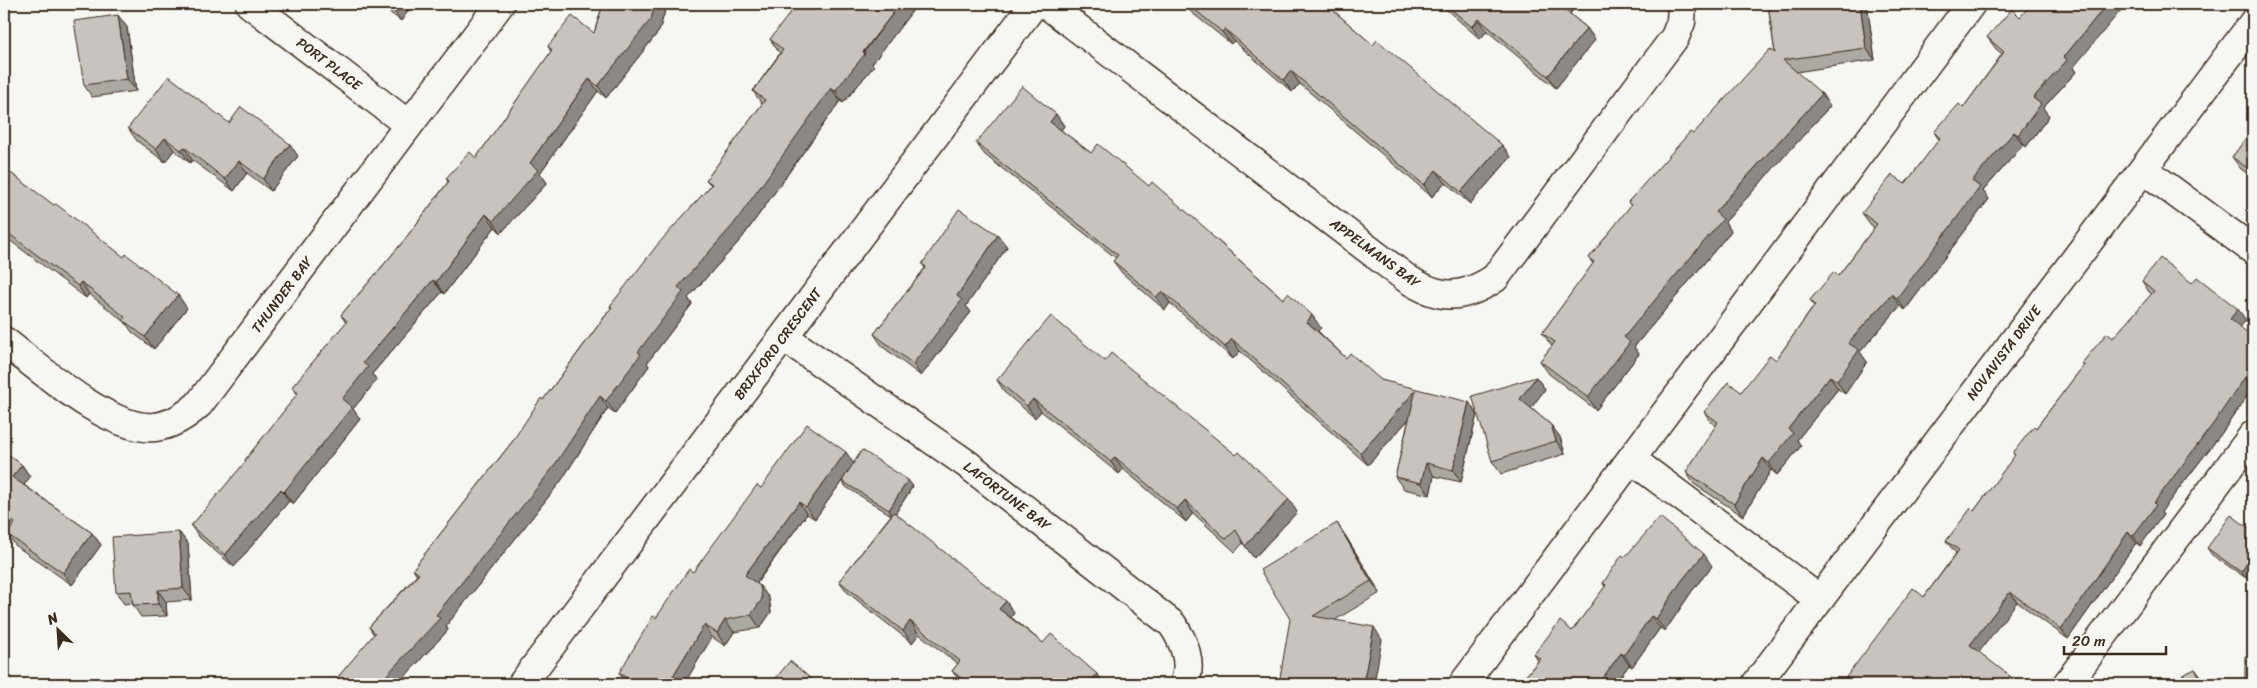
<svg xmlns="http://www.w3.org/2000/svg" width="2257" height="688" viewBox="0 0 2257 688" font-family="Sriracha,sans-serif">
<style>
.lines{fill:none;stroke-linecap:round;stroke-linejoin:round}
.minor-casing{stroke:#3b2a1e;stroke-width:31}
.minor{stroke:#f6f6f2;stroke-width:28}
.wall{fill:#aca8a3;stroke:#3b2a1e}
.shaded-wall{fill:#8c8885;stroke:#3b2a1e}
.building{fill:#c8c3be;stroke:#3b2a1e}
.labels{text-anchor:middle;dominant-baseline:central;stroke-width:4.5;stroke-linejoin:round;paint-order:stroke}
.street-label{font-size:14px;fill:#3b2a1e;stroke:#f6f6f2}
</style>
<rect width="100%" height="100%" fill="#f6f6f2"/>
<filter id="ink" filterUnits="userSpaceOnUse"><feTurbulence type="fractalNoise" baseFrequency=".02" numOctaves="2"/><feDisplacementMap in="SourceGraphic" scale="10" xChannelSelector="R" yChannelSelector="G"/><feConvolveMatrix kernelMatrix="1 2 1 2 8 2 1 2 1" color-interpolation-filters="sRGB"/></filter>
<g filter="url(#ink)">
<g class="lines">
<defs>
<path id="minor" d="M 250,4 L 409,125
M 1046,4 L 1406,278 C 1439,300 1462,300 1495,278 L 1675,37 L 1681,22 L 1682,4
M 2143,169 L 2253,250
M 784,337 L 967,464 L 1172,624 C 1184,641 1193,664 1184,684
M 4,341 C 40,368 110,432 155,427 C 172,425 187,415 199,404 L 500,4
M 1631,459 L 1819,599
M 522,684 L 1034,4
M 1463,684 L 1971,4
M 1756,684 L 2253,23
M 2067,684 L 2253,435"/>
</defs>
<use href="#minor" class="minor-casing"/>
<use href="#minor" class="minor"/>
</g>
<path class="wall" d="M 378,4 L 413,4 L 401,21 Z
M 603,4 L 667,4 L 659,31 L 606,98 L 598,91 L 540,173 L 547,183 L 501,233 L 495,227 L 444,294 L 442,292 L 372,374 L 377,380 L 353,409 L 360,419 L 293,504 L 289,501 L 234,567 L 200,538 L 191,526 L 246,462 L 245,460 L 297,395 L 292,387 L 346,323 L 341,315 L 402,243 L 448,182 L 446,178 L 476,158 L 551,52 L 548,46 L 594,33 Z
M 1185,4 L 1326,4 L 1373,45 L 1502,145 L 1511,157 L 1470,204 L 1445,182 L 1432,197 L 1300,84 L 1292,92 L 1234,41 L 1231,44 L 1191,12 Z
M 1440,4 L 1576,4 L 1577,5 L 1570,14 L 1587,28 L 1595,40 L 1556,88 L 1487,31 L 1480,39 Z
M 1768,4 L 1867,4 L 1875,60 L 1796,72 L 1830,106 L 1725,222 L 1731,231 L 1634,347 L 1639,354 L 1596,410 L 1549,374 L 1540,361 L 1552,346 L 1542,333 L 1593,264 L 1589,258 L 1631,206 L 1628,202 L 1693,134 L 1775,53 Z
M 911,6 L 913,10 L 872,64 L 874,66 L 843,103 L 840,101 L 742,238 L 688,298 L 692,304 L 647,363 L 649,366 L 615,413 L 608,408 L 561,481 L 446,626 L 448,630 L 398,684 L 332,684 L 374,635 L 369,627 L 417,575 L 413,569 L 512,442 L 611,308 L 610,306 L 711,185 L 706,180 L 762,104 L 753,91 L 780,53 L 778,51 L 770,39 Z
M 127,27 L 136,91 L 92,97 L 84,85 Z
M 1987,37 L 2073,68 L 2076,72 L 2043,108 L 2049,116 L 2026,147 L 2023,145 L 1983,191 L 1989,199 L 1905,310 L 1900,306 L 1860,352 L 1867,362 L 1845,394 L 1838,389 L 1797,440 L 1801,446 L 1777,475 L 1771,470 L 1743,516 L 1694,484 L 1686,472 L 1716,426 L 1713,424 L 1704,412 L 1741,392 L 1776,360 L 1814,306 L 1810,300 L 1838,276 L 1874,228 L 1871,225 L 1862,213 L 1905,184 L 1939,140 L 1934,132 L 1963,108 L 2002,54 L 1996,49 Z
M 1056,114 L 1064,126 L 1061,130 L 1091,153 L 1217,240 L 1283,299 L 1321,328 L 1318,331 L 1346,358 L 1381,380 L 1477,414 L 1461,482 L 1434,476 L 1430,495 L 1404,489 L 1395,477 L 1409,419 L 1368,465 L 1240,351 L 1233,359 L 1170,303 L 1165,310 L 1122,273 L 1113,261 L 1116,258 L 985,155 L 976,143 Z
M 229,123 L 298,156 L 271,191 L 247,173 L 234,191 L 192,160 L 190,163 L 174,150 L 165,162 L 137,141 L 128,128 Z
M 2253,130 L 2253,178 L 2241,169 L 2232,157 Z
M 4,168 L 187,308 L 154,349 L 132,332 L 125,322 L 89,294 L 86,298 L 4,236 Z
M 998,235 L 1007,247 L 966,306 L 971,312 L 921,376 L 883,347 L 874,334 L 925,268 L 922,264 Z
M 2142,281 L 2192,283 L 2246,320 L 2240,327 L 2253,337 L 2253,387 L 2221,434 L 2161,512 L 2163,515 L 2140,546 L 2136,543 L 2068,639 L 2017,602 L 1841,684 L 1924,597 L 1956,553 L 1954,551 L 1946,541 L 1974,511 L 2015,456 L 2013,453 L 2036,428 L 2084,365 L 2082,363 L 2113,338 L 2152,294 L 2149,292 Z
M 1105,361 L 1297,512 L 1254,558 L 1243,543 L 1235,552 L 1193,513 L 1186,522 L 1123,469 L 1119,474 L 1041,411 L 1035,418 L 1005,393 L 997,380 Z
M 1536,377 L 1545,389 L 1531,408 L 1551,425 L 1560,437 L 1565,454 L 1501,474 L 1492,461 Z
M 4,451 L 22,465 L 30,477 L 24,485 L 92,533 L 101,545 L 72,585 L 16,546 L 7,534 L 13,526 L 4,520 Z
M 854,463 L 913,486 L 895,514 L 1014,613 L 1011,617 L 1043,643 L 1097,674 L 1105,684 L 962,684 L 952,671 L 958,664 L 919,634 L 912,643 L 848,593 L 839,581 L 891,515 L 846,487 L 842,481 L 815,519 L 807,514 L 757,583 L 769,598 L 771,612 L 760,628 L 734,632 L 725,646 L 712,637 L 684,684 L 627,684 L 619,673 L 656,618 L 761,488 Z
M 2253,531 L 2253,568 L 2246,578 L 2212,555 L 2207,548 Z
M 179,532 L 188,544 L 192,600 L 166,602 L 167,616 L 141,617 L 133,605 L 132,603 L 124,604 L 116,592 Z
M 1345,535 L 1380,593 L 1335,620 L 1382,640 L 1279,684 Z
M 1625,557 L 1712,566 L 1692,591 L 1665,631 L 1660,628 L 1632,667 L 1629,665 L 1615,684 L 1519,684 L 1538,661 L 1534,654 L 1572,631 L 1605,587 L 1603,583 Z"/>
<path class="shaded-wall" d="M 396,4 L 413,4 L 401,21 L 392,8 Z
M 655,4 L 667,4 L 659,31 L 606,98 L 598,86 Z
M 900,4 L 913,4 L 911,6 L 913,10 L 872,64 L 874,66 L 843,103 L 835,91 Z
M 1559,4 L 1576,4 L 1577,5 L 1567,17 L 1559,5 Z
M 1860,4 L 1867,4 L 1875,60 L 1866,48 Z
M 2107,4 L 2126,4 L 2073,68 L 2076,72 L 2043,108 L 2049,116 L 2026,147 L 2018,135 L 2033,98 L 2064,57 Z
M 118,15 L 127,27 L 136,91 L 127,79 Z
M 1479,19 L 1487,31 L 1480,39 L 1472,27 Z
M 1587,28 L 1595,40 L 1556,88 L 1548,76 Z
M 1225,29 L 1234,41 L 1231,44 L 1222,32 Z
M 1291,71 L 1300,84 L 1292,92 L 1283,80 Z
M 589,79 L 598,91 L 540,173 L 547,183 L 501,233 L 493,221 L 530,163 Z
M 831,88 L 840,101 L 742,238 L 688,298 L 692,304 L 647,363 L 649,366 L 615,413 L 606,401 L 678,287 Z
M 1822,94 L 1830,106 L 1725,222 L 1731,231 L 1634,347 L 1639,354 L 1596,410 L 1588,397 L 1624,337 L 1715,212 Z
M 1056,114 L 1064,126 L 1058,134 L 1050,122 Z
M 2014,132 L 2023,145 L 1983,191 L 1989,199 L 1905,310 L 1897,298 L 1972,181 Z
M 165,138 L 174,150 L 165,162 L 156,149 Z
M 290,144 L 298,156 L 271,191 L 263,179 Z
M 1502,145 L 1511,157 L 1470,204 L 1461,192 Z
M 184,147 L 192,160 L 190,163 L 181,150 Z
M 239,161 L 247,173 L 234,191 L 225,179 Z
M 1436,170 L 1445,182 L 1432,197 L 1424,185 Z
M 486,214 L 495,227 L 444,294 L 436,282 Z
M 998,235 L 1007,247 L 966,306 L 971,312 L 921,376 L 913,364 L 957,296 Z
M 433,280 L 442,292 L 372,374 L 377,380 L 353,409 L 360,419 L 293,504 L 284,492 L 342,399 L 363,363 Z
M 81,282 L 89,294 L 86,298 L 78,286 Z
M 1162,291 L 1170,303 L 1165,310 L 1156,297 Z
M 1892,294 L 1900,306 L 1860,352 L 1867,362 L 1845,394 L 1837,381 L 1848,343 Z
M 178,295 L 187,308 L 154,349 L 145,337 Z
M 2238,309 L 2246,320 L 2238,330 L 2230,319 Z
M 1312,315 L 1321,328 L 1315,334 L 1307,322 Z
M 1232,339 L 1240,351 L 1233,359 L 1225,347 Z
M 2250,370 L 2253,375 L 2253,387 L 2221,434 L 2161,512 L 2163,515 L 2140,546 L 2133,536 L 2154,503 Z
M 1830,376 L 1838,389 L 1797,440 L 1801,446 L 1777,475 L 1769,463 L 1788,429 Z
M 1536,377 L 1545,389 L 1529,411 L 1520,399 Z
M 1416,390 L 1424,402 L 1368,465 L 1360,453 Z
M 600,396 L 608,408 L 561,481 L 446,626 L 448,630 L 398,684 L 385,684 L 382,680 L 436,615 Z
M 1033,399 L 1041,411 L 1035,418 L 1027,406 Z
M 1469,402 L 1477,414 L 1461,482 L 1453,470 Z
M 1551,425 L 1560,437 L 1565,454 L 1556,441 Z
M 846,452 L 854,464 L 815,519 L 806,507 Z
M 1115,457 L 1123,469 L 1119,474 L 1111,462 Z
M 1763,458 L 1771,470 L 1743,516 L 1734,504 Z
M 1426,463 L 1434,476 L 1430,495 L 1421,483 Z
M 22,465 L 30,477 L 21,489 L 12,477 Z
M 908,480 L 913,486 L 893,517 L 889,510 Z
M 281,489 L 289,501 L 234,567 L 225,555 Z
M 1289,499 L 1297,512 L 1254,558 L 1245,546 Z
M 1185,500 L 1193,513 L 1186,522 L 1177,509 Z
M 799,502 L 807,514 L 753,587 L 745,575 Z
M 1337,523 L 1345,535 L 1380,593 L 1371,581 Z
M 179,532 L 188,544 L 192,600 L 183,588 Z
M 2128,532 L 2136,543 L 2068,639 L 2061,629 Z
M 92,533 L 101,545 L 72,585 L 63,573 Z
M 1704,554 L 1712,566 L 1692,591 L 1665,631 L 1656,619 L 1683,579 Z
M 2253,555 L 2253,568 L 2246,578 L 2241,572 Z
M 760,586 L 769,598 L 771,612 L 760,628 L 751,615 Z
M 158,590 L 166,602 L 167,616 L 158,604 Z
M 2010,592 L 2017,602 L 1977,655 L 1970,645 Z
M 1006,601 L 1014,613 L 1008,621 L 999,609 Z
M 1651,616 L 1660,628 L 1632,667 L 1624,655 Z
M 725,620 L 734,632 L 725,646 L 717,633 Z
M 910,621 L 919,634 L 912,643 L 903,631 Z
M 704,625 L 712,637 L 684,684 L 668,684 Z
M 1374,627 L 1382,640 L 1374,684 L 1363,684 Z
M 1621,653 L 1629,665 L 1615,684 L 1598,684 Z
M 2195,669 L 2204,681 L 2205,684 L 2203,684 Z
M 1097,674 L 1105,684 L 1088,684 Z"/>
<path class="building" d="M 386,4 L 396,4 L 392,8 Z
M 603,4 L 655,4 L 651,19 L 598,86 L 589,79 L 530,163 L 538,170 L 493,221 L 486,214 L 436,282 L 433,280 L 363,363 L 368,367 L 342,399 L 352,407 L 284,492 L 281,489 L 225,555 L 191,526 L 246,461 L 245,460 L 298,393 L 292,387 L 347,321 L 341,315 L 402,243 L 449,181 L 446,178 L 470,152 L 476,158 L 552,50 L 548,46 L 572,16 L 594,33 Z
M 797,4 L 900,4 L 863,52 L 865,54 L 835,91 L 831,88 L 733,225 L 678,287 L 683,292 L 638,352 L 641,354 L 606,401 L 600,396 L 552,469 L 436,615 L 440,618 L 382,680 L 387,684 L 332,684 L 375,633 L 369,627 L 419,574 L 413,569 L 512,442 L 541,398 L 543,400 L 612,307 L 610,306 L 658,244 L 712,184 L 706,180 L 765,100 L 753,91 L 783,50 L 770,39 Z
M 1188,4 L 1326,4 L 1373,45 L 1377,40 L 1502,145 L 1461,192 L 1436,170 L 1424,185 L 1291,71 L 1283,80 L 1225,29 L 1222,32 Z
M 1445,4 L 1559,4 L 1559,5 L 1587,28 L 1548,76 L 1479,19 L 1472,27 Z
M 1768,4 L 1860,4 L 1866,48 L 1783,60 L 1822,94 L 1715,212 L 1723,219 L 1624,337 L 1630,342 L 1588,397 L 1540,361 L 1555,342 L 1542,333 L 1594,262 L 1589,258 L 1631,205 L 1628,202 L 1690,132 L 1693,134 L 1770,49 L 1775,53 Z
M 2031,4 L 2107,4 L 2064,57 L 2067,60 L 2033,98 L 2041,104 L 2018,135 L 2014,132 L 1972,181 L 1980,187 L 1897,298 L 1892,294 L 1848,343 L 1859,350 L 1837,381 L 1830,376 L 1788,429 L 1793,433 L 1769,463 L 1763,458 L 1734,504 L 1686,472 L 1718,422 L 1704,412 L 1728,382 L 1741,392 L 1770,355 L 1776,360 L 1815,305 L 1810,300 L 1834,272 L 1838,276 L 1877,224 L 1862,213 L 1892,175 L 1905,184 L 1940,138 L 1934,132 L 1959,104 L 1963,108 L 2004,52 L 1987,37 L 2012,9 L 2020,17 Z
M 118,15 L 127,79 L 84,85 L 74,21 Z
M 169,76 L 229,123 L 241,107 L 290,144 L 263,179 L 239,161 L 225,179 L 184,147 L 181,150 L 165,138 L 156,149 L 128,128 Z
M 1022,86 L 1056,114 L 1050,122 L 1091,153 L 1098,144 L 1149,186 L 1152,182 L 1211,233 L 1210,234 L 1283,299 L 1288,293 L 1312,315 L 1307,322 L 1346,358 L 1350,353 L 1381,380 L 1469,402 L 1453,470 L 1426,463 L 1421,483 L 1395,477 L 1416,390 L 1360,453 L 1232,339 L 1225,347 L 1162,291 L 1156,297 L 1113,261 L 1118,255 L 976,143 Z
M 2253,129 L 2253,172 L 2232,157 Z
M 4,168 L 54,205 L 56,204 L 124,257 L 126,254 L 178,295 L 145,337 L 123,320 L 125,317 L 81,282 L 78,286 L 4,230 Z
M 959,209 L 998,235 L 957,296 L 962,300 L 913,364 L 874,334 L 926,267 L 922,264 Z
M 2160,258 L 2192,283 L 2197,277 L 2238,309 L 2230,319 L 2253,337 L 2253,372 L 2250,370 L 2213,424 L 2154,503 L 2156,505 L 2133,536 L 2128,532 L 2061,629 L 2010,592 L 1970,645 L 2020,684 L 1841,684 L 1913,588 L 1924,597 L 1959,550 L 1946,541 L 1971,508 L 1974,511 L 2015,455 L 2013,453 L 2034,426 L 2036,428 L 2084,365 L 2082,363 L 2107,333 L 2113,338 L 2154,291 L 2142,281 Z
M 1051,316 L 1105,361 L 1111,353 L 1236,455 L 1239,452 L 1289,499 L 1245,546 L 1236,530 L 1226,539 L 1185,500 L 1177,509 L 1115,457 L 1111,462 L 1033,399 L 1027,406 L 997,380 Z
M 1536,377 L 1520,399 L 1551,425 L 1556,441 L 1492,461 L 1472,396 Z
M 807,424 L 846,452 L 806,507 L 799,502 L 745,575 L 760,586 L 762,599 L 751,615 L 725,620 L 717,633 L 704,625 L 668,684 L 637,684 L 619,673 L 653,616 L 656,618 L 689,569 L 693,572 L 757,485 L 761,488 Z
M 862,450 L 908,480 L 889,510 L 842,481 Z
M 4,451 L 22,465 L 12,477 L 92,533 L 63,573 L 7,534 L 15,523 L 4,514 Z
M 894,512 L 1006,601 L 999,609 L 1043,643 L 1051,634 L 1097,674 L 1088,684 L 969,684 L 952,671 L 960,661 L 910,621 L 903,631 L 839,581 Z
M 2231,515 L 2253,531 L 2253,555 L 2241,572 L 2207,548 Z
M 1660,517 L 1704,554 L 1683,579 L 1656,619 L 1651,616 L 1624,655 L 1621,653 L 1598,684 L 1519,684 L 1540,659 L 1534,654 L 1560,621 L 1572,631 L 1606,585 L 1603,583 L 1622,555 L 1625,557 Z
M 1337,523 L 1371,581 L 1313,616 L 1374,627 L 1363,684 L 1279,684 L 1290,619 L 1260,570 Z
M 179,532 L 183,588 L 158,590 L 158,604 L 133,605 L 131,591 L 116,592 L 112,537 Z
M 2245,656 L 2253,656 L 2253,684 L 2245,684 Z
M 790,661 L 817,684 L 771,684 Z
M 2195,669 L 2203,684 L 2164,684 Z
M 4,675 L 16,684 L 4,684 Z
M 831,680 L 836,684 L 828,684 Z"/>
</g>
<g class="labels">
<g class="street-label">
<text transform="translate(329 64) rotate(37)">PORT PLACE</text>
<text transform="translate(1375 253) rotate(36)">APPELMANS BAY</text>
<text transform="translate(282 295) rotate(-53)">THUNDER BAY</text>
<text transform="translate(778 344) rotate(-53)">BRIXFORD CRESCENT</text>
<text transform="translate(2004 353) rotate(-53)">NOVAVISTA DRIVE</text>
<text transform="translate(1007 496) rotate(37)">LAFORTUNE BAY</text>
</g>
</g>
<rect width="2257" height="688" fill="none" stroke="#f6f6f2" stroke-width="20"/>
<rect x="10" y="10" width="2237" height="668" fill="none" stroke="#3b2a1e" stroke-width="2" filter="url(#ink)"/>
<g transform="translate(58 630) rotate(335)" stroke="#f6f6f2" stroke-width="4" paint-order="stroke">
<path d="M0-4L9 19L0 12L-9 19Z" fill="#3b2a1e"/>
<text y="-8" font-size="14" font-weight="bold" text-anchor="middle" fill="#3b2a1e">N</text>
</g>
<path d="M2064 646v8h102v-8" fill="none" stroke="#3b2a1e" stroke-width="2.5"/>
<text x="2072" y="646" font-size="15" fill="#3b2a1e" stroke="#f6f6f2" stroke-width="4" paint-order="stroke">20 m</text>
</svg>
